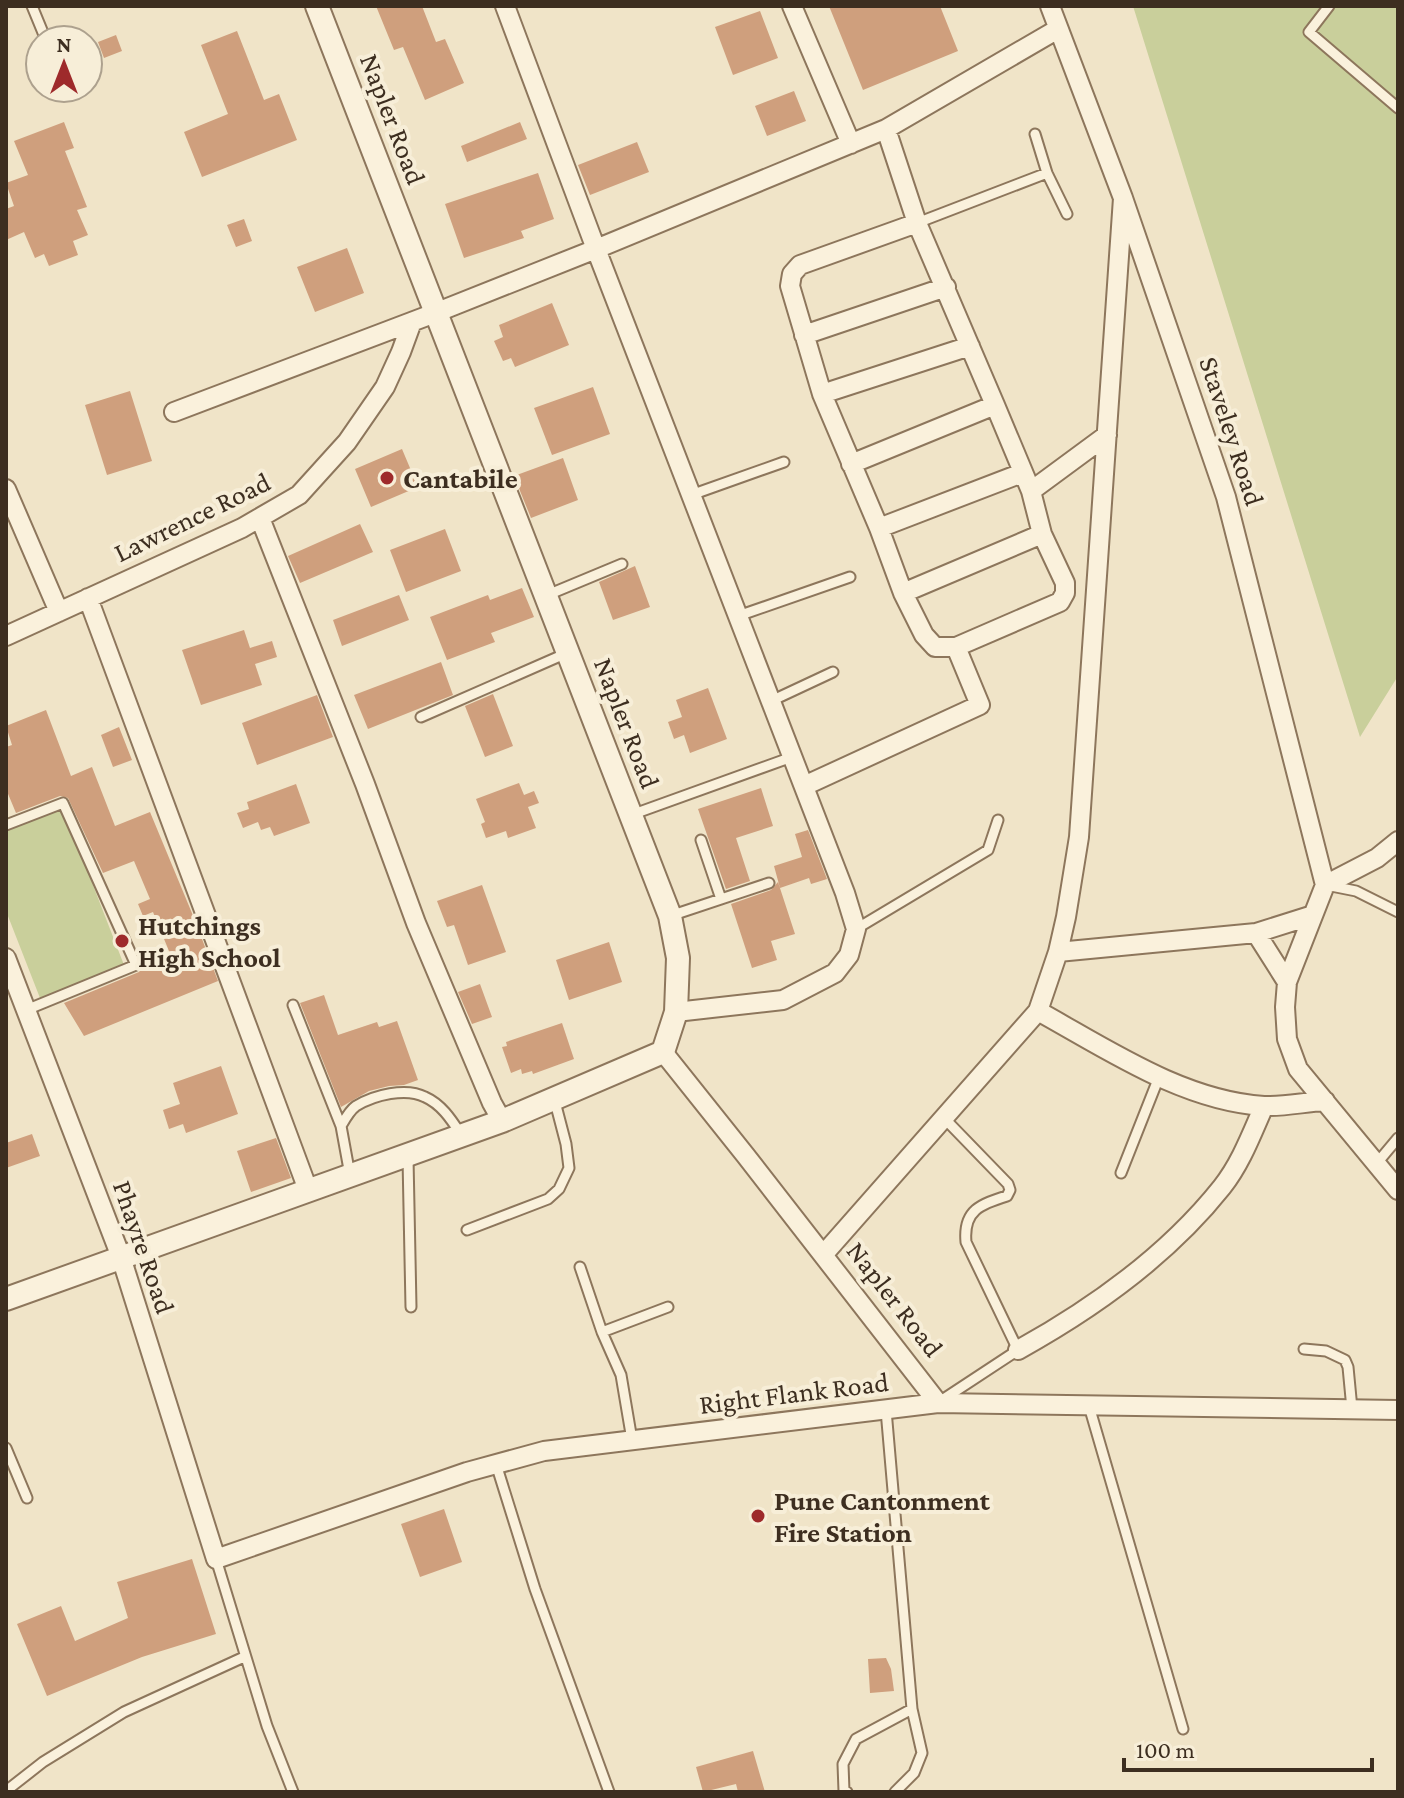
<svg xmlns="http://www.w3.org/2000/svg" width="1404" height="1798" viewBox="0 0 1404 1798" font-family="'Crimson Pro',serif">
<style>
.green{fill:#c9cf9b}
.building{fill:#cf9f7d}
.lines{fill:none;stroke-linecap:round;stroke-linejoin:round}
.service-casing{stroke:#8d765c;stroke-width:13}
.minor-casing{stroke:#8d765c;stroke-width:22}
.tertiary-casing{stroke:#8d765c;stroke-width:26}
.service{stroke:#faf1dc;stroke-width:9}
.minor{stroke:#faf1dc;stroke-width:18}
.tertiary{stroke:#faf1dc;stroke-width:22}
.poi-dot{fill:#9e2a2b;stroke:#f7eed8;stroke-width:3}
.labels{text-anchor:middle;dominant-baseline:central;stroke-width:8;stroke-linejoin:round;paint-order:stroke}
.street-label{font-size:28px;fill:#3d2e20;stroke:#f7eed8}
.poi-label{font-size:28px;font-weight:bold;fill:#3d2e20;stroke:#f7eed8;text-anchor:start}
</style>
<rect width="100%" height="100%" fill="#f0e4c8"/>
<path class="green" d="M 1133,6 L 1398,6 L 1398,676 L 1360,737 Z
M 61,803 L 124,965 L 40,998 L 6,911 L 6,824 Z"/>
<path class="building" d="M 376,6 L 422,6 L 436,42 L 445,39 L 464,83 L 425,100 L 403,47 L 394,50 Z
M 829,6 L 940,6 L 958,51 L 863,90 Z
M 760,11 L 778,58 L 733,75 L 715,27 Z
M 237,31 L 264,100 L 279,94 L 297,140 L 202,177 L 184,132 L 228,114 L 201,45 Z
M 116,35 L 122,51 L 104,58 L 98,42 Z
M 794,91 L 806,121 L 767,136 L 755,106 Z
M 64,122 L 74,148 L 65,151 L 87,207 L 77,210 L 88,235 L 73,241 L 78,255 L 49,266 L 44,254 L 35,258 L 24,232 L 6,240 L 6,209 L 14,206 L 6,183 L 28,175 L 14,141 Z
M 520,122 L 527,139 L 467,162 L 461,146 Z
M 637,142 L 649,172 L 590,195 L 578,165 Z
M 538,173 L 554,219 L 521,231 L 524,238 L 464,258 L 445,204 Z
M 244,219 L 252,241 L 236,247 L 227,225 Z
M 347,248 L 364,293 L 315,312 L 297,267 Z
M 552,303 L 569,345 L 515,367 L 511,358 L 503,361 L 494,341 L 503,337 L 499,325 Z
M 593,387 L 610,434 L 552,455 L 534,408 Z
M 130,391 L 152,461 L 107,475 L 85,405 Z
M 402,449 L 418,487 L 371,507 L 355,469 Z
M 563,458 L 578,500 L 531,518 L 514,476 Z
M 360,524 L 373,552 L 300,583 L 288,556 Z
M 445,529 L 461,571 L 406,592 L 390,550 Z
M 635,566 L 650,607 L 613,620 L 599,582 Z
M 522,588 L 534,617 L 491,633 L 495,642 L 447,660 L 430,617 L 488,595 L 490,600 Z
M 399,595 L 409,620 L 342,646 L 333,620 Z
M 244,630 L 250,648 L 272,641 L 277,657 L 255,664 L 262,685 L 201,705 L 182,650 Z
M 441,662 L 453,695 L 368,729 L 354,695 Z
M 708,688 L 727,739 L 690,753 L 684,735 L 674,739 L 668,722 L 682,717 L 676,700 Z
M 493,694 L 513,746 L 485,757 L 465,706 Z
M 317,695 L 333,737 L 257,765 L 242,723 Z
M 46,710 L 71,776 L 92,767 L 115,826 L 150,812 L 194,918 L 218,981 L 84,1036 L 64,1003 L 139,972 L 143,967 L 171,956 L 153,912 L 143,916 L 138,904 L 150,899 L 134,861 L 103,873 L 68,798 L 60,796 L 16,813 L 6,789 L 6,747 L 12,745 L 6,726 Z
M 119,727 L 132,760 L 113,767 L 101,735 Z
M 519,783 L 524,795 L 534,791 L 539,803 L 528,807 L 536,828 L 508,838 L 506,831 L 486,838 L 481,824 L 485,822 L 476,799 Z
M 296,784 L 310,823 L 274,836 L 270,827 L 261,830 L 258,822 L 243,828 L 237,813 L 249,809 L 247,802 Z
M 761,788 L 773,826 L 736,838 L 750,881 L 726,889 L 698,809 Z
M 808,830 L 827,879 L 811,884 L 809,878 L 780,888 L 774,866 L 802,857 L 795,834 Z
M 778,882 L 795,934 L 771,941 L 777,960 L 752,968 L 731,904 L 771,890 Z
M 482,885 L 506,952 L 468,965 L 454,925 L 447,927 L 437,901 Z
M 609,942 L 622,982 L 569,1000 L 556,960 Z
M 480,984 L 492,1017 L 472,1024 L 458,992 Z
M 324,995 L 338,1035 L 377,1022 L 379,1027 L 397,1021 L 418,1080 L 404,1085 L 389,1086 L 369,1091 L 341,1107 L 300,1003 Z
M 562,1023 L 574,1059 L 533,1074 L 532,1071 L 522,1074 L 521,1069 L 511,1073 L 502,1047 L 507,1046 L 506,1042 Z
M 221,1066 L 238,1114 L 186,1133 L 183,1124 L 169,1129 L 163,1110 L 180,1104 L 173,1083 Z
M 32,1134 L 40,1156 L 6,1168 L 6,1143 Z
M 276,1138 L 291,1178 L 251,1192 L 237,1151 Z
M 444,1509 L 462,1562 L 420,1577 L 401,1524 Z
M 192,1559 L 216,1634 L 142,1657 L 47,1696 L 17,1624 L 61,1606 L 75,1641 L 128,1618 L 117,1582 Z
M 886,1658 L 891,1669 L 894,1691 L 870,1693 L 868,1659 Z
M 753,1751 L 765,1792 L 738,1792 L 736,1784 L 703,1792 L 696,1767 Z"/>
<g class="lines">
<defs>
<path id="service" d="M 32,6 L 46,40
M 1329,6 L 1309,32 L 1398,108
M 1035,134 L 1047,173 L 1067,214
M 917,223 L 1047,173
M 691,495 L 784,462
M 545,596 L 622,564
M 738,616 L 850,577
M 771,701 L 833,672
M 421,717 L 567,653
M 631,815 L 792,757
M 6,825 L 63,803 L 136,965 L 26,1010
M 701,840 L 721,899
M 1331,886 L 1356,891 L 1398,912
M 670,916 L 769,883
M 856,929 L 988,850 L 998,820
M 293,1005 L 341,1126 L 350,1175
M 341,1126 C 345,1119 350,1110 356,1106 C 374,1095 406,1087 425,1097 C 441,1104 451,1119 460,1133
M 408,1158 L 411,1307
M 1377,1163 L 1398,1138
M 1121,1173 L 1159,1077
M 467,1230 L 548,1199 L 559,1189 L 569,1168 L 566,1144 L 554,1098
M 580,1267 L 602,1332 L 621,1375 L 632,1440
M 602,1332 L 668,1307
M 1304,1349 L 1326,1351 L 1345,1360 L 1348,1367 L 1352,1409
M 942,1400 L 1018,1350 L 966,1242 C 963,1210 981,1204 1007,1196 L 1010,1190 L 1008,1184 L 945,1119
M 1089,1406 L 1183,1729
M 886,1410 L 912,1709 L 922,1753 L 914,1773 L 895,1792
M 6,1448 L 27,1498
M 496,1464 L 535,1589 L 609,1792
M 216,1559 L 267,1726 L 293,1792
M 6,1791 L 43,1762 L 124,1712 L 244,1657
M 847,1792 L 844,1791 L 843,1764 L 856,1739 L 912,1709"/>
<path id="minor" d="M 505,6 L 596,249 L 845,893 L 856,929 L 849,955 L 835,973 L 783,1000 L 676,1012
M 792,6 L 851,144
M 1050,6 L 1123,198 L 1226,497 L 1325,885
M 886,129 L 917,223 L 995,405 L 1031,491 L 1042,534 L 1065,583 L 1065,593 L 1060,602 L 956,647 L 935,647 L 924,635 L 903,593 L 879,528 L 822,394 L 790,286 L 792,274 L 800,265 L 917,223
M 804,335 L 946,287
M 822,394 L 970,346
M 174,412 L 435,313 L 596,249 L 886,129 L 1058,29
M 851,464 L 995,405
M 6,489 L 59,612
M 1031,491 L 1107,435
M 260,518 L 365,784 L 416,923 L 492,1103 L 502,1121
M 879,528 L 1022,473
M 903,593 L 1042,534
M 88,598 L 308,1190
M 6,636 L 242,528 L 299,495 L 347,442 L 385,387 L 401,352 L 412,322
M 804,786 L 980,705 L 956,647
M 1398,841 L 1377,858 L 1325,885 L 1287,982 L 1285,1007 L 1287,1039 L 1298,1069 L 1398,1190
M 1256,933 L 1287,982
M 1058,952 L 1256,933 L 1313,915
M 6,958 L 121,1257 L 216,1559 L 467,1472 L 544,1451 L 938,1403 L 1398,1410
M 1038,1011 C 1107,1049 1183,1101 1264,1106 C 1284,1107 1305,1102 1325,1101
M 663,1052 L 746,1156 L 938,1403
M 823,1255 L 1038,1011 L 1058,952 L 1066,917 L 1079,837 L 1123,198
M 1018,1350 C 1094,1308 1168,1255 1222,1187 C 1241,1163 1252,1133 1264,1106"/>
<path id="tertiary" d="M 6,1299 L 502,1121 L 663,1052 L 676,1012 L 678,958 L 670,916 L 317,6"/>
</defs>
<use href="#service" class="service-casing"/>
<use href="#minor" class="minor-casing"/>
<use href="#tertiary" class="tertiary-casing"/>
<use href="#service" class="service"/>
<use href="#minor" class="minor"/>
<use href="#tertiary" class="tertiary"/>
</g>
<g class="poi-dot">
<circle cx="387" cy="478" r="8"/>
<circle cx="122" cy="941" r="8"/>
<circle cx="758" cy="1516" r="8"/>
</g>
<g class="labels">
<g class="street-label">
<text transform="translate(393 119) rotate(69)">Napler Road</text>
<text transform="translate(1232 431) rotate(72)">Staveley Road</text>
<text transform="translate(192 517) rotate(-26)">Lawrence Road</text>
<text transform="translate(627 723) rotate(69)">Napler Road</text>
<text transform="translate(144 1247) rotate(71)">Phayre Road</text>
<text transform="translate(895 1299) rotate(52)">Napler Road</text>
<text transform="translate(794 1393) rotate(-7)">Right Flank Road</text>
</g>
<g class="poi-label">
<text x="403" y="478">Cantabile</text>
<text x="138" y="925">Hutchings<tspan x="138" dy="32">High School</tspan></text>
<text x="774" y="1500">Pune Cantonment<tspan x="774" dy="32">Fire Station</tspan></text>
</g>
</g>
<rect width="1404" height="1798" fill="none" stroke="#3d2e20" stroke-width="16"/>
<g transform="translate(64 64)"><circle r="38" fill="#f7eed8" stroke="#ada18e" stroke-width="2"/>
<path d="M0-6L14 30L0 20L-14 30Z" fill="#9e2a2b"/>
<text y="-12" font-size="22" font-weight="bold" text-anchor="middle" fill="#3d2e20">N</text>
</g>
<path d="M1124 1758v12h248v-12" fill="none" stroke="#3d2e20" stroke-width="4"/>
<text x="1136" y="1758" font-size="24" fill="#3d2e20" stroke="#f7eed8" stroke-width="6" paint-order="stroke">100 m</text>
</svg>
